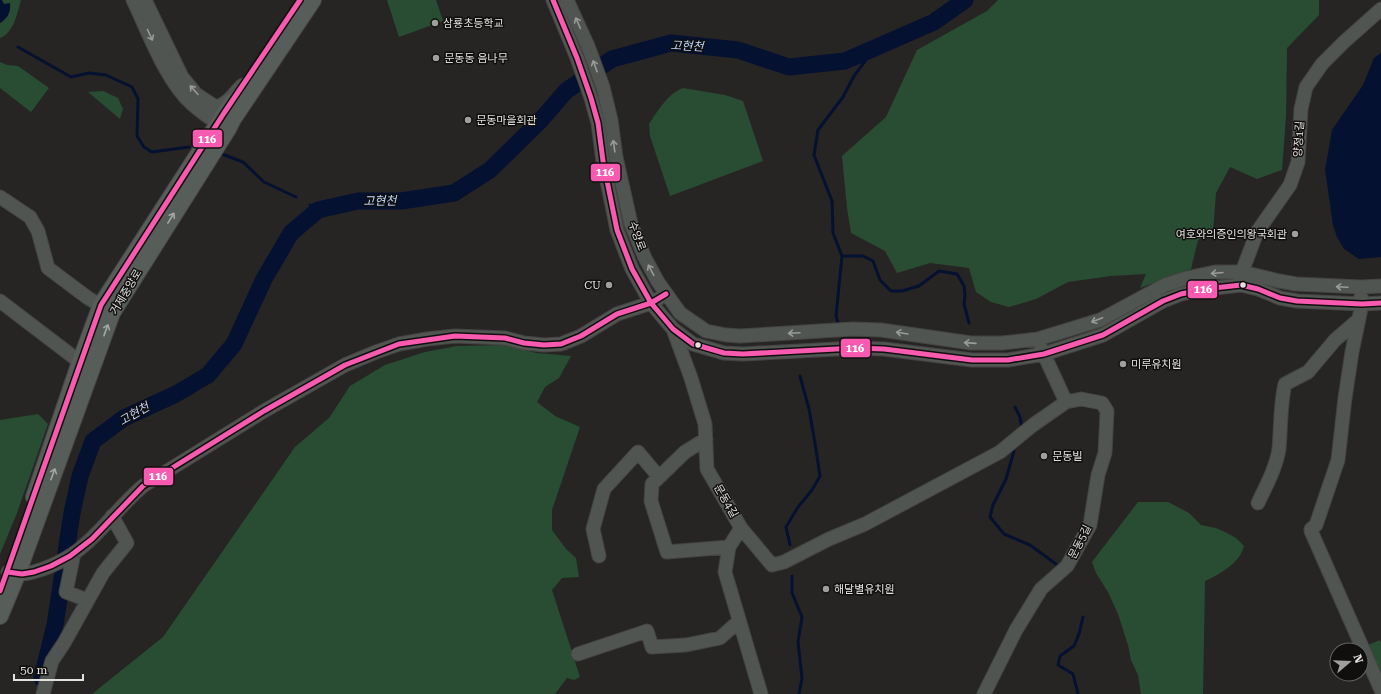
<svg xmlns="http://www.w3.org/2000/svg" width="1381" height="694" viewBox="0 0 1381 694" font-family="'Roboto Serif','Noto Sans KR',serif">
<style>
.green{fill:#294d32}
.water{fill:#041131}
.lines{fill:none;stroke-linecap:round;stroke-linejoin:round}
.stream{stroke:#041131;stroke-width:3}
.river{stroke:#041131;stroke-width:17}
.minor-casing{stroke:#444343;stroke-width:15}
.major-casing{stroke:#444343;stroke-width:18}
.minor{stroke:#505551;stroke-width:13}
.major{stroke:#575e59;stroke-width:16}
.bus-1-casing{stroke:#100f0e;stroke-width:8}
.bus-1{stroke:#f75aaf;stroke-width:5}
.oneway{stroke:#9a9b98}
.oneway2{stroke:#a4a6a3}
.poi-dot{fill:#a19f9e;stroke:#100f0e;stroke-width:1.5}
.bus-dot{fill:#e3e1df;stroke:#100f0e;stroke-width:1.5}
.labels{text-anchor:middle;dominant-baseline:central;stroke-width:3;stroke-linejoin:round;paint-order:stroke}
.poi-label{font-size:11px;fill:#e3e1df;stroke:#100f0e;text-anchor:start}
.street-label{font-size:11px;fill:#e3e1df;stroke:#100f0e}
.water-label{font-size:12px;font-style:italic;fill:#bdd5fd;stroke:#100f0e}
.line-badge{stroke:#100f0e;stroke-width:1.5}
.badge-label{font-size:11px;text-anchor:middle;font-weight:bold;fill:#fff}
</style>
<rect width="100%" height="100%" fill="#272524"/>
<path class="green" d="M 0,0 L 21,0 C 17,13 14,33 0,38 Z
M 387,0 L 436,0 L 443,21 L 399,37 Z
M 998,0 L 1319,0 L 1319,15 L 1287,48 L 1286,116 L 1282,170 L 1257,179 L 1230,167 L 1216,193 L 1213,232 L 1198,240 L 1191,269 L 1140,288 L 1146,274 L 1111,276 L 1068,282 L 1036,299 L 1009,307 L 991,302 L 976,292 L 969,268 L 930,263 L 897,273 L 885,251 L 851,233 L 847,208 L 842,156 L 886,117 L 917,50 L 987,11 Z
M 0,62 L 7,65 L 18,66 L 49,88 L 31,112 L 0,88 Z
M 683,88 L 725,95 L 743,101 L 763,161 L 670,196 L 650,136 L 649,124 C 658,111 667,94 683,88 Z
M 103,91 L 118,98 L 123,109 L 120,119 L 88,92 Z
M 506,345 L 536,353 L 571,356 L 559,378 L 545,387 L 537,402 L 555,416 L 580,427 L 552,510 L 552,530 L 566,549 L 576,558 L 579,577 L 562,578 L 552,590 L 580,677 L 574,680 L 567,678 L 555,694 L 92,694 L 163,637 L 295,447 L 329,418 L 350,386 L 385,365 L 425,352 L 457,346 Z
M 38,414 L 48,424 L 17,513 L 0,554 L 0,420 Z
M 1138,502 L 1168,502 L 1189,513 L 1201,525 L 1216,528 L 1227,533 L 1236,538 L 1244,546 C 1240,563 1220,574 1205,581 L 1203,694 L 1141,694 L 1138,675 L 1131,660 L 1128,645 L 1118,614 L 1108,592 L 1096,573 L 1092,562 Z
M 1380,640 L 1381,643 L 1381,675 L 1368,645 Z"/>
<path class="water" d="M 0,0 L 2,0 L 4,4 L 10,3 C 11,12 8,18 0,23 Z
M 1381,53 L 1381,257 L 1359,259 L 1344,249 L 1337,237 L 1333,225 L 1325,170 L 1332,130 L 1363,85 L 1374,58 Z"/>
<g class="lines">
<path class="stream" d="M 18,47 L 71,77 L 89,73 L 106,75 L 132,87 L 138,99 L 137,136 L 144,147 L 152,152 L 189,147
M 222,154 L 243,162 L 264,182 L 296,197
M 310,205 L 318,210
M 842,256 L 863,256 L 873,261 L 880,280 L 891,291 L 902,291 L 919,286 L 939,271 L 957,274 L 964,286 L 965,295 L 964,304 L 969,323
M 838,323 L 836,316 L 842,256 L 833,233 L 832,201 L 814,155 L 818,130 L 843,97 L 854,76 L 874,49
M 1015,407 L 1020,417 L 1022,429
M 1014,451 L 1006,479 L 993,505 L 990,517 L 1004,534 L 1030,545 L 1056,564
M 790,545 L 786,527 L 798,507 L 812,490 L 820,476 L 815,443 L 809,409 L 800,376
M 792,576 L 792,593 L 802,617 L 798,642 L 802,678 L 799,694
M 1078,694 L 1073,674 L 1058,665 L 1060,656 L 1074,646 L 1079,634 L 1083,617"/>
<path class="river" d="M 42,678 L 55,625 L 72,513 L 80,476 L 93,441 L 124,418 L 176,394 L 208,375 L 234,344 L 264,279 L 291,233 L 318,210 L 358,201 L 401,201 L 454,193 L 490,170 L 540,121 L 566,91 L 612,59 L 671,43 L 738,50 L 789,67 L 845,61 L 934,22 L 965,0"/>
<defs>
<path id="minor" d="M 133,0 C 148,31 166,81 191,103 C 202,113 214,121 226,128
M 145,0 L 182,77 L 196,94 L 232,118
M 553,0 L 577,58 L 591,98 L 598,123 L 603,161 L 617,230 L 632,269 L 651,303 L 661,315 L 673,329 L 693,344 L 724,353 L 743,354 L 855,348 L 884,349 L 972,360 L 1008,360 L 1044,354 L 1103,335 L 1163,301 L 1181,294 L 1205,289 L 1241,285 L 1258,289 L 1280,298 L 1297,301 L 1362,304 L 1381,303
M 567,0 L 588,46 L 603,87 L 611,120 L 616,157 L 631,224 L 645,258 L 658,282 L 680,313 L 706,331 L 726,335 L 740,336 L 853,329 L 881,330 L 971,343 L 1002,343 L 1038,339 L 1100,320 L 1165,285 L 1187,278 L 1215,272 L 1242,272 L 1279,281 L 1296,284 L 1361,287 L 1381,286
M 221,105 C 232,100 234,92 243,85
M 0,197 L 30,217 L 38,231 L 48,268 L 88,298 L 108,310
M 1241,279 L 1242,272 L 1257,232 L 1290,185 L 1298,162 L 1301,109 L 1306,87 L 1322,64 L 1344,42 L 1381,9
M 1361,296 L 1362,304 L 1352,352 L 1345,398 L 1338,460 L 1316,525 L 1311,529 L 1311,531 L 1381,690
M 0,301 L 80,362 L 89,366
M 673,329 L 691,378 L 705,424 L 707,469 L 741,528 L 729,547 L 725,572 L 761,694
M 706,439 L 685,452 L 652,484 L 651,501 L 667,552 L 729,547
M 1258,503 C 1266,486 1276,468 1279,449 C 1281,427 1280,405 1285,384 L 1308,372 L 1335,340 L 1357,321
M 741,528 L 772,565 L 784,562 L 829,539 L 865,524 L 1000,452 L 1033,425 L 1066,402 L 1041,348
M 74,553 L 66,592 L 87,600
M 599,556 L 593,529 L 604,489 L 638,452 L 659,477
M 8,572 C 21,576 31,573 43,569 C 54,565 64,560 73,554 C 99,536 119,506 143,486 L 264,411 L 345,365 L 376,352 L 399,344 L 427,339 L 455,336 L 505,338 L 524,343 L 544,345 L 561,344 L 581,336 L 617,314 L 651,303 L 658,299
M 578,654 L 647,631 L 652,647 L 686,645 L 720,638 L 739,621
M 43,694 L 52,661 L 64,643 L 103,573 L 127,543 L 112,516
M 984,694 L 1016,630 L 1041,589 L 1067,566 L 1090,525 L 1098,475 L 1105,453 L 1107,411 L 1102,403 L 1081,399 L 1066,402"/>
<path id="major" d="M 34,497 L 80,362 L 101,305 L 232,102
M 0,616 L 17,575 L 112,313 L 228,129 L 233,119 L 313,0"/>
</defs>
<use href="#minor" class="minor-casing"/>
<use href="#major" class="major-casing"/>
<use href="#minor" class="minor"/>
<use href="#major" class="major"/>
<defs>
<path id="bus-1" d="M 553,0 L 577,58 L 591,98 L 598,123 L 603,161 L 617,230 L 632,269 L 651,303 L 673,329 L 693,344 L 724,353 L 743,354 L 855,348 L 884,349 L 972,360 L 1008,360 L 1044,354 L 1103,335 L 1163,301 L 1181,294 L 1205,289 L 1241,285 L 1258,289 L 1280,298 L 1297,301 L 1362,304 L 1381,303
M 8,572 L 22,574 L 34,572 L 51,566 L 70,556 L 92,539 L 143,486 L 264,411 L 345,365 L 399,344 L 455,336 L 505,338 L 524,343 L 544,345 L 561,344 L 581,336 L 617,314 L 651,303 L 666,294
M 0,591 L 101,305 L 224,113 L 300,0"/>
</defs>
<use href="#bus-1" class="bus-1-casing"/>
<use href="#bus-1" class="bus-1"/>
</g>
<defs><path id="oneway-shaft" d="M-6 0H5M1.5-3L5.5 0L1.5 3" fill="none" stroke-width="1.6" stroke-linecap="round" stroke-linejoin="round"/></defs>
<g class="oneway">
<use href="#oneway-shaft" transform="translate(578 23) rotate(-114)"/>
<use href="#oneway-shaft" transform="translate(150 35) rotate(65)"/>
<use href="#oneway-shaft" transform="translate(595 66) rotate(-110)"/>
<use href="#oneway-shaft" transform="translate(194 90) rotate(-132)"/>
<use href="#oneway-shaft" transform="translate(614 146) rotate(-98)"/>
<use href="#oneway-shaft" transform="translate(651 270) rotate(-118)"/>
<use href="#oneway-shaft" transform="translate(1217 273) rotate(175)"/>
<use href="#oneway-shaft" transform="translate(1342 287) rotate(-177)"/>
<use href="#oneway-shaft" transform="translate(1097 320) rotate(159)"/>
<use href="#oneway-shaft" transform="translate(794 333) rotate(177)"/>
<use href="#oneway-shaft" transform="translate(902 333) rotate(-171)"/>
<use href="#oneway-shaft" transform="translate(970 343) rotate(-176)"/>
</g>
<g class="oneway2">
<use href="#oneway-shaft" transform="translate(171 218) rotate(-58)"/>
<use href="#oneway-shaft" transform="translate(106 330) rotate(-70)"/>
<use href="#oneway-shaft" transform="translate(53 474) rotate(-70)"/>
</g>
<g class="poi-dot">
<circle cx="435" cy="23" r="4"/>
<circle cx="436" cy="58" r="4"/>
<circle cx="468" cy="120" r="4"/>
<circle cx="1295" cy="234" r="4"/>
<circle cx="609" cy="285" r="4"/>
<circle cx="1123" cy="364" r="4"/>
<circle cx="1044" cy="456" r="4"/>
<circle cx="826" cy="589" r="4"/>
</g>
<g class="bus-dot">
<circle cx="1243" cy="285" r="3.5"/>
<circle cx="698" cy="345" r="3.5"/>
</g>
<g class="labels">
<g class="poi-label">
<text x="443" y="23">삼룡초등학교</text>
<text x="444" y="58">문동동 음나무</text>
<text x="476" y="120">문동마을회관</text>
<text x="1287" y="234" text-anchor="end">여호와의증인의왕국회관</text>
<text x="601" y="285" text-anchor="end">CU</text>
<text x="1131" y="364">미루유치원</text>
<text x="1052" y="456">문동빌</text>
<text x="834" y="589">해달별유치원</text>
</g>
<g class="street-label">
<text transform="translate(1299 139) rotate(-86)">양정1길</text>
<text transform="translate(637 236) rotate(70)">수양로</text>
<text transform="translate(126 292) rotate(-59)">거제중앙로</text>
<text transform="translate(726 501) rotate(60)">문동4길</text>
<text transform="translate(1080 542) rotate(-63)">문동5길</text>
</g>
<g class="water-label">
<text transform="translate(687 46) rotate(3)">고현천</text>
<text transform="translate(380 201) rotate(-1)">고현천</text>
<text transform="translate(134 414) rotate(-30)">고현천</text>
</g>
</g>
<g class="line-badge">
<rect x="192" y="129" width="31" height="19" rx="4" fill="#f75aaf"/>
<rect x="590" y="163" width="31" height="19" rx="4" fill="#f75aaf"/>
<rect x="1187" y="280" width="31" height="19" rx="4" fill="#f75aaf"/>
<rect x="840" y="338" width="31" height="20" rx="4" fill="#f75aaf"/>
<rect x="143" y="467" width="31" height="19" rx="4" fill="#f75aaf"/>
</g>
<g class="badge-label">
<text x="207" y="143">116</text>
<text x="605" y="176">116</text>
<text x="1203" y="293">116</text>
<text x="855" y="352">116</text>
<text x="158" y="480">116</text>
</g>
<g transform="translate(1349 662) rotate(71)"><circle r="19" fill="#100f0e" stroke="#646362"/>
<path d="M0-3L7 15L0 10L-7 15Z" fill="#a19f9e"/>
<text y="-6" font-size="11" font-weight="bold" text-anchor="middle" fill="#e3e1df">N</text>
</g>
<path d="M14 674v6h69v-6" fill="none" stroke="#e3e1df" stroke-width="2"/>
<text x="20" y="674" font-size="12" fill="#e3e1df" stroke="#100f0e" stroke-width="3" paint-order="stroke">50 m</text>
</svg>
